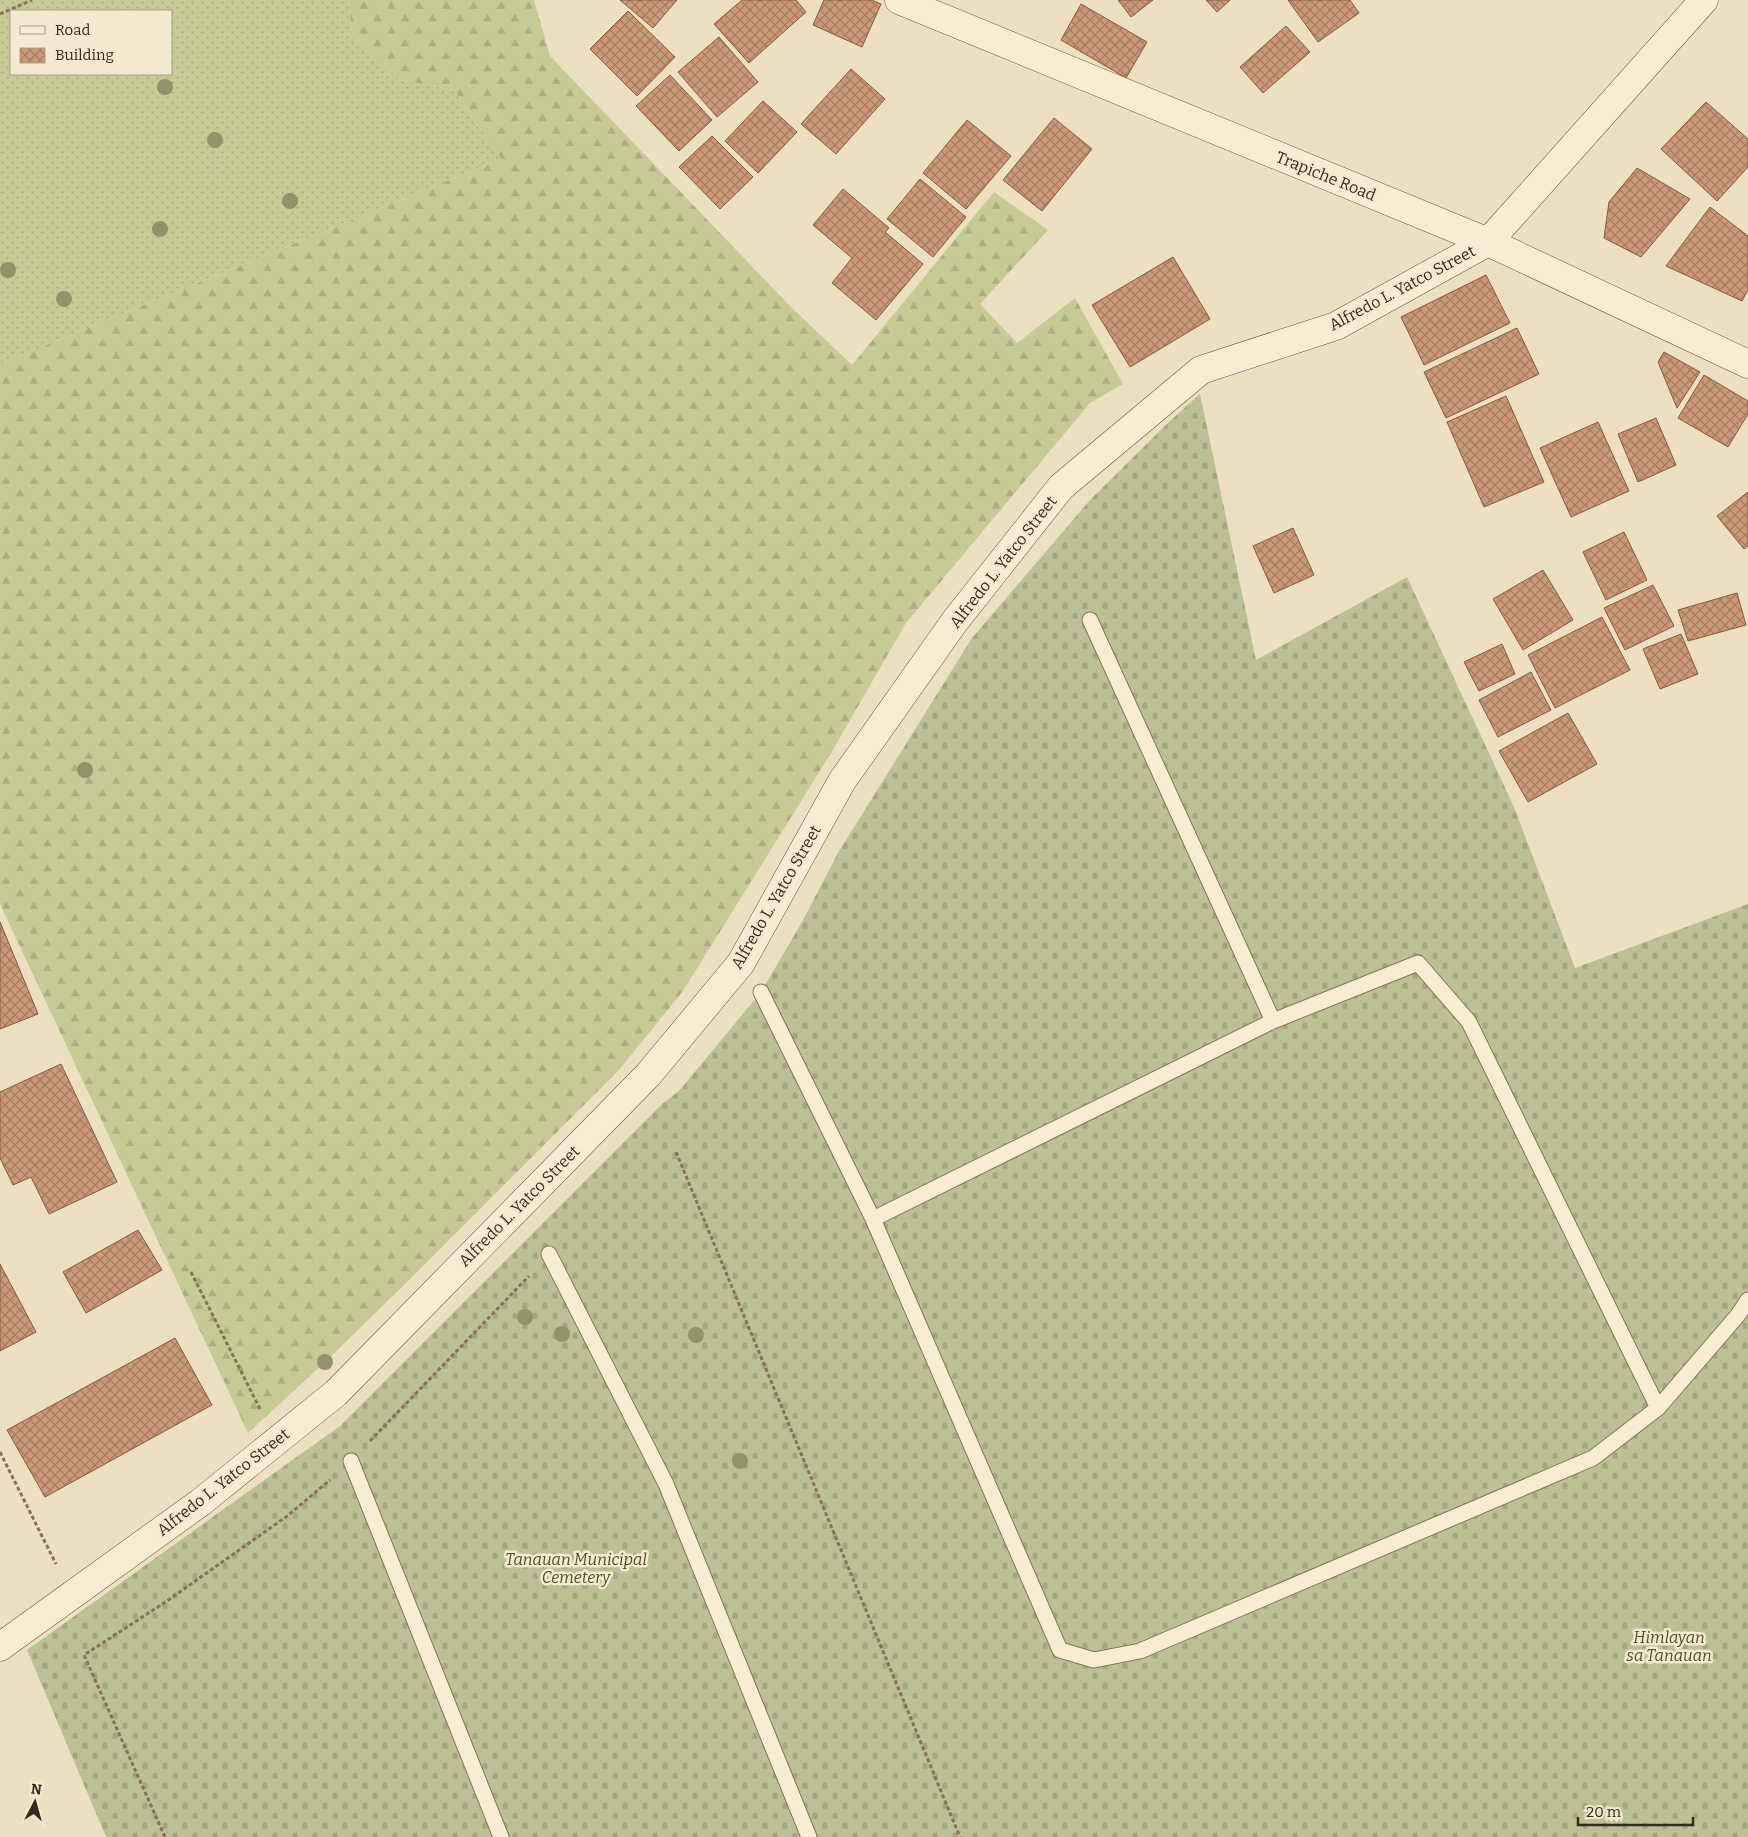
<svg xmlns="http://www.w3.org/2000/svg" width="1748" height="1837" viewBox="0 0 1748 1837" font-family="Bitter,serif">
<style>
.grass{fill:url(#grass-dots);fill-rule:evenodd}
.forest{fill:url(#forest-firs)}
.cemetery{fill:url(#cemetery-stones)}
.building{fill:url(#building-cross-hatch);stroke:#865a3f}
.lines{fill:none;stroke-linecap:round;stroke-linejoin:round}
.lane-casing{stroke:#877159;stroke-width:17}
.secondary-casing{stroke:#69523c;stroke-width:29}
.path{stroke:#877159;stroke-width:3;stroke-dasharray:4 2.5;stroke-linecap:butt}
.lane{stroke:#f8edd4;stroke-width:15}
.secondary{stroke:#f8edd4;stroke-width:28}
.tree{fill:#92926b}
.labels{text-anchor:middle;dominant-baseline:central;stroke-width:5;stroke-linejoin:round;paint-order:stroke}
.street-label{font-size:16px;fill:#37291d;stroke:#f5ead1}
.park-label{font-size:16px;font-style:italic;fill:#485324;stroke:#f5ead1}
</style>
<defs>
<pattern id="grass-dots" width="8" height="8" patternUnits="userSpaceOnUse" patternTransform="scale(1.25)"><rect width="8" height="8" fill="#c6cb95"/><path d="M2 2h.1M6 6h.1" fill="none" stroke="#abae80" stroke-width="1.8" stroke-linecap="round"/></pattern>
<pattern id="forest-firs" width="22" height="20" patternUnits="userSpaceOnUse" patternTransform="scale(1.25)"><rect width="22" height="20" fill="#c6cb95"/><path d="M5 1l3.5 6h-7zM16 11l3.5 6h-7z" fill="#abae80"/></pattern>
<pattern id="cemetery-stones" width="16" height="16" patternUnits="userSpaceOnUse" patternTransform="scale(1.25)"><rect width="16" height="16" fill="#bcc095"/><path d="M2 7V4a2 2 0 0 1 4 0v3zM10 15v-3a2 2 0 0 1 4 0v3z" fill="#a2a580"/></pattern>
<pattern id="building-cross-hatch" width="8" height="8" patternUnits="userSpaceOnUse" patternTransform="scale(1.25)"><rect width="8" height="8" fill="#cb9977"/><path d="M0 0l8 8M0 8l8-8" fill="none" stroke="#a67d61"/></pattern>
</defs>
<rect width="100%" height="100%" fill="#eddfc1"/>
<path class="grass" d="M 0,0 L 348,0 L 352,33 L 400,80 L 454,90 L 501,159 L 0,364 ZM 11,11 L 171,11 L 171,74 L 11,74 Z"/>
<path class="forest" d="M 348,0 L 534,0 L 550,56 L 791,307 L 852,365 L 994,192 L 1048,230 L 980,304 L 1017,343 L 1075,298 L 1123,384 L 1090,403 L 906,623 L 831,753 L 683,991 L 619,1070 L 401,1288 L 325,1362 L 248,1433 L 0,904 L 0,364 L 501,159 L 454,90 L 400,80 L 352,33 Z"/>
<path class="cemetery" d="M 1200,394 L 1256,660 L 1407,577 L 1514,807 L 1575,968 L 1748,904 L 1748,1837 L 106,1837 L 27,1650 L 340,1426 L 662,1104 L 679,1091 L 761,992 L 802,922 L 838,853 L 972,638 L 1091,499 L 1170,421 Z"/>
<path class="building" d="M 620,0 L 677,0 L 653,28 Z
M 742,0 L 796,0 L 806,12 L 749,63 L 714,24 Z
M 824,0 L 872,0 L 881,4 L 862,47 L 813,25 Z
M 1118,0 L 1153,0 L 1131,17 Z
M 1206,0 L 1230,0 L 1217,12 Z
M 1288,0 L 1350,0 L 1359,13 L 1318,42 Z
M 1081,4 L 1147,42 L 1126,78 L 1061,40 Z
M 628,11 L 675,57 L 637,96 L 590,49 Z
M 1286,26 L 1310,52 L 1263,93 L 1240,67 Z
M 719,37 L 758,82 L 717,117 L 678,72 Z
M 851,69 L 885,99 L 836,154 L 801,124 Z
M 670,75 L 712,120 L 679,151 L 636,106 Z
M 763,101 L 797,132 L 758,173 L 725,141 Z
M 1706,102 L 1748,139 L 1748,167 L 1717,201 L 1661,149 Z
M 1054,118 L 1092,149 L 1042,211 L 1003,180 Z
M 967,120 L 1011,156 L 966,209 L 923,173 Z
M 712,136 L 753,177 L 720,209 L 679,167 Z
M 1637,168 L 1690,199 L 1641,257 L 1604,238 L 1609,202 Z
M 920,179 L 966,217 L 933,257 L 887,219 Z
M 843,189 L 889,228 L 885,232 L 923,264 L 876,320 L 832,283 L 852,258 L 813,225 Z
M 1710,207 L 1748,236 L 1748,290 L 1742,301 L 1666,266 Z
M 1173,257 L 1210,319 L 1130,367 L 1092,305 Z
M 1486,275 L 1510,323 L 1424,365 L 1401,317 Z
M 1517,328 L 1539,374 L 1446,418 L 1424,372 Z
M 1664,352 L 1700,372 L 1677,408 L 1658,362 Z
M 1704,375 L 1748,401 L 1748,414 L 1728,447 L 1678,418 Z
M 1506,396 L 1544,482 L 1484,507 L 1447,422 Z
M 1656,418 L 1676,465 L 1638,482 L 1618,434 Z
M 1598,422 L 1629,491 L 1571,517 L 1540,448 Z
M 1748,492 L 1748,546 L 1744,549 L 1717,516 Z
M 1293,528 L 1314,575 L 1274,593 L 1253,546 Z
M 1624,532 L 1647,580 L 1606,600 L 1583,552 Z
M 1543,570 L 1573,620 L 1523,650 L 1493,599 Z
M 1653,585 L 1674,626 L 1625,650 L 1604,608 Z
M 1737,593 L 1746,625 L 1688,641 L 1678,610 Z
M 1602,617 L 1630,670 L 1555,708 L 1528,655 Z
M 1681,634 L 1698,674 L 1660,689 L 1643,649 Z
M 1502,644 L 1515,674 L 1479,691 L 1464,662 Z
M 1531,672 L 1551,710 L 1498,737 L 1479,700 Z
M 1568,713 L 1597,764 L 1528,802 L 1499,751 Z
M 0,922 L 38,1014 L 0,1029 Z
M 61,1064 L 117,1182 L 49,1214 L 31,1177 L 13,1185 L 0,1158 L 0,1092 Z
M 138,1230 L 162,1270 L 86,1313 L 63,1272 Z
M 0,1264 L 36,1332 L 0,1351 Z
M 175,1338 L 212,1405 L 45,1497 L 7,1430 Z"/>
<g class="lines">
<defs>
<path id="lane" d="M 1090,620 L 1273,1021
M 761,992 L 873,1219 L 1060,1650 L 1094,1660 L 1140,1651 L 1593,1458 L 1658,1408 L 1738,1315 L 1748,1300
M 873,1219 L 1273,1021 L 1418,963 L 1469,1022 L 1658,1408
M 549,1254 L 666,1484 L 809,1837
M 351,1461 L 501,1837"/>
<path id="secondary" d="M 899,0 L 1488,242 L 1748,364
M 0,1647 L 201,1502 L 336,1393 L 648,1075 L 741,963 L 842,781 L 955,621 L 1061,487 L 1201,370 L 1336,326 L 1488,242 L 1704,0"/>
</defs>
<use href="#lane" class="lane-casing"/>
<use href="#secondary" class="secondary-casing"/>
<path class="path" d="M 0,14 L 32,0
M 676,1152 L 960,1837
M 191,1272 L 261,1411
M 370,1441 L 529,1276
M 0,1452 L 56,1564
M 165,1837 L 84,1655 L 167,1601 L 286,1517 L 330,1480"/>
<use href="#lane" class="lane"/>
<use href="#secondary" class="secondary"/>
</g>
<g class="tree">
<circle cx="165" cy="87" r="8"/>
<circle cx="215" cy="140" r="8"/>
<circle cx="290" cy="201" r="8"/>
<circle cx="160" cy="229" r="8"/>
<circle cx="8" cy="270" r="8"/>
<circle cx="64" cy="299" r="8"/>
<circle cx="85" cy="770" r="8"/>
<circle cx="525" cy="1317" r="8"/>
<circle cx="562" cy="1334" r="8"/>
<circle cx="696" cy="1335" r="8"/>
<circle cx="325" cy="1362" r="8"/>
<circle cx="740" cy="1461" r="8"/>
</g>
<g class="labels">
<g class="street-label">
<text transform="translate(1326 176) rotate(22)">Trapiche Road</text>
<text transform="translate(1402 288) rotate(-28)">Alfredo L. Yatco Street</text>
<text transform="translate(1003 562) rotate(-52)">Alfredo L. Yatco Street</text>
<text transform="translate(776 897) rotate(-60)">Alfredo L. Yatco Street</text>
<text transform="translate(519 1206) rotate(-45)">Alfredo L. Yatco Street</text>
<text transform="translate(223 1482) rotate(-38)">Alfredo L. Yatco Street</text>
</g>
<g class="park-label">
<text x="576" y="1559">Tanauan Municipal<tspan x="576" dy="18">Cemetery</tspan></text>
<text x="1669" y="1637">Himlayan<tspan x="1669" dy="18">sa Tanauan</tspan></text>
</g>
</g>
<rect x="10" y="10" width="162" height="65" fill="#f5ead1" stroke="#a99d89"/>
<rect x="20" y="26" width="25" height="8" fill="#f8edd4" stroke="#a99d89"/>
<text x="55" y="35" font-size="15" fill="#37291d">Road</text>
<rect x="20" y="48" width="25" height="15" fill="url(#building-cross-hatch)" stroke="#a99d89"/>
<text x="55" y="60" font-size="15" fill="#37291d">Building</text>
<g transform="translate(35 1802) rotate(6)" stroke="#f5ead1" stroke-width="4" paint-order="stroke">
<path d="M0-4L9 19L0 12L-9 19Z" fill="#37291d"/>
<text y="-8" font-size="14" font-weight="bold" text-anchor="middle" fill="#37291d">N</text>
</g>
<path d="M1578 1817v8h115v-8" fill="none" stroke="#37291d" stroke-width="2.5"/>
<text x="1586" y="1817" font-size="15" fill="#37291d" stroke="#f5ead1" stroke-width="4" paint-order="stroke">20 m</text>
</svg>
